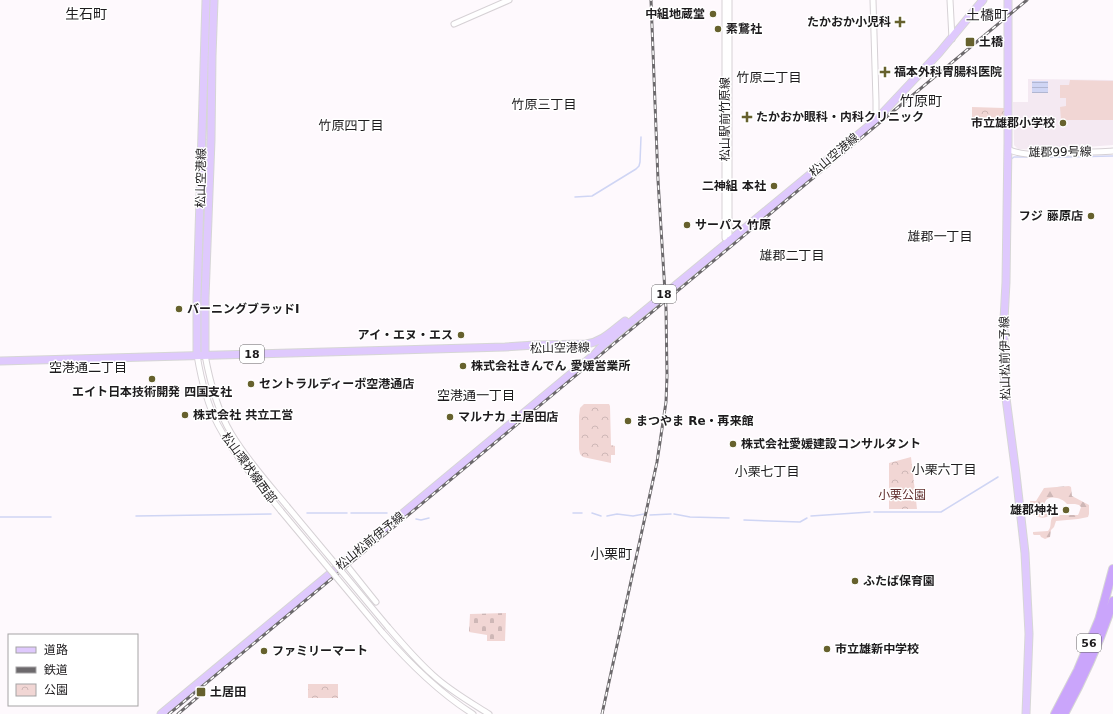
<svg xmlns="http://www.w3.org/2000/svg" width="1113" height="714" viewBox="0 0 1113 714" font-family="'DejaVu Sans','Noto Sans JP',sans-serif">
<style>
.built{fill:#f4e9f2}
.forest{fill:url(#forest-firs)}
.cemetery{fill:url(#cemetery-stones)}
.park{fill:url(#park-crowns)}
.pitch{fill:#f1d6d4}
.water{fill:url(#water-rules)}
.lines{fill:none;stroke-linecap:round;stroke-linejoin:round}
.stream{stroke:#cfd5f4;stroke-width:1.5}
.minor-casing{stroke:#d6d1d5;stroke-width:7}
.major-casing{stroke:#d6d6d6;stroke-width:9}
.highway-casing{stroke:#d6d6d6;stroke-width:10}
.minor{stroke:#fff;stroke-width:5}
.major{stroke:#dfc9fd;stroke-width:7}
.highway{stroke:#caa5fb;stroke-width:8}
.rail-casing{stroke:#6c696c;stroke-width:3}
.rail{stroke:#fff;stroke-width:1.5;stroke-dasharray:4.5;stroke-linecap:butt}
.minor-bridge-casing{stroke:#d6d1d5;stroke-width:7;stroke-linecap:butt}
.minor-bridge{stroke:#fff;stroke-width:5}
.poi-dot{fill:#66612d;stroke:#fff;stroke-width:1.5}
.labels{text-anchor:middle;dominant-baseline:central;stroke-width:3;stroke-linejoin:round;paint-order:stroke}
.shield{fill:#fff;stroke:#626062;stroke-width:1}
.shield-label{font-size:11px;font-weight:bold;fill:#1e1c1e}
.poi-label{font-size:12px;font-weight:bold;fill:#1e1c1e;stroke:#fff;text-anchor:start}
.street-label{font-size:12px;fill:#1e1c1e;stroke:#fff}
.park-label{font-size:12px;fill:#612e2d;stroke:#fff}
.neighbourhood-label{font-size:13px;fill:#1e1c1e;stroke:#fff}
.quarter-label{font-size:14px;fill:#1e1c1e;stroke:#fff}
</style>
<defs>
<pattern id="forest-firs" width="22" height="20" patternUnits="userSpaceOnUse"><rect width="22" height="20" fill="#f1d6d4"/><path d="M5 1l3.5 6h-7zM16 11l3.5 6h-7z" fill="#ceb7b6"/></pattern>
<pattern id="cemetery-stones" width="16" height="16" patternUnits="userSpaceOnUse"><rect width="16" height="16" fill="#f1d6d4"/><path d="M2 7V4a2 2 0 0 1 4 0v3zM10 15v-3a2 2 0 0 1 4 0v3z" fill="#ceb7b6"/></pattern>
<pattern id="park-crowns" width="20" height="18" patternUnits="userSpaceOnUse"><rect width="20" height="18" fill="#f1d6d4"/><path d="M2 6a3 3 0 1 1 6 0M12 15a3 3 0 1 1 6 0" fill="none" stroke="#ceb7b6"/></pattern>
<pattern id="water-rules" width="6" height="5" patternUnits="userSpaceOnUse"><rect width="6" height="5" fill="#cfd5f4"/><path d="M0 2.5h6" fill="none" stroke="#b1b6d1"/></pattern>
</defs>
<rect width="100%" height="100%" fill="#fef9fd"/>
<path class="built" d="M 1028,79 L 1113,80 L 1113,145 L 1046,150 L 1018,149 L 1014,145 L 1013,102 L 1028,102 Z"/>
<path class="forest" d="M 1069,486 L 1071,487 L 1072,496 L 1089,505 L 1089,514 L 1088,517 L 1078,519 L 1056,521 L 1054,527 L 1051,530 L 1050,537 L 1045,539 L 1041,537 L 1040,535 L 1034,535 L 1033,534 L 1033,532 L 1048,531 C 1053,526 1048,519 1055,515 L 1078,515 L 1079,513 L 1081,507 L 1079,505 L 1075,504 L 1067,504 C 1063,498 1048,494 1045,502 C 1044,504 1043,507 1044,509 C 1045,511 1047,512 1048,514 L 1048,516 C 1043,520 1036,516 1030,513 L 1030,501 L 1036,501 L 1044,488 Z"/>
<path class="cemetery" d="M 506,613 L 505,641 L 487,641 L 487,635 L 469,632 L 470,614 Z"/>
<path class="park" d="M 972,107 L 1004,108 L 1005,109 L 1004,121 L 972,121 Z
M 584,404 L 609,404 L 610,406 L 611,445 L 615,446 L 615,455 L 611,455 L 611,463 L 583,457 L 580,454 L 579,449 L 579,416 L 580,408 Z
M 911,457 L 917,509 L 889,509 L 889,463 Z
M 308,684 L 338,684 L 338,698 L 308,698 Z"/>
<path class="pitch" d="M 1070,80 L 1113,81 L 1113,120 L 1061,120 L 1060,107 L 1066,106 L 1066,98 L 1060,98 L 1060,85 L 1069,85 Z"/>
<path class="water" d="M 1032,81 L 1048,81 L 1048,93 L 1032,93 Z"/>
<g class="lines">
<path class="stream" d="M 1010,160 L 1014,157 L 1066,157 L 1113,156
M 575,197 L 592,196 L 636,169 L 639,166 L 640,162 L 641,137
M 874,512 L 941,512 L 998,477
M 307,513 L 347,513
M 351,513 L 387,513
M 573,513 L 582,513
M 592,513 L 601,516
M 674,514 L 690,517 L 729,518
M 650,515 L 671,514
M 136,516 L 271,514
M 607,516 L 617,514 L 633,516 L 644,514
M 811,516 L 870,512
M 0,517 L 51,517
M 416,519 L 421,520 L 429,518
M 744,520 L 800,522 L 807,518"/>
<defs>
<path id="minor" d="M 725,0 L 725,238
M 729,0 L 729,235
M 873,0 L 876,101 L 876,120
M 950,0 L 952,39
M 454,24 L 509,0
M 1008,149 C 1021,156 1037,154 1051,153 C 1072,153 1092,152 1113,151
M 197,355 C 201,379 207,404 218,425 C 235,457 259,484 281,511
M 205,355 C 210,382 217,410 231,433 C 247,460 268,483 287,506
M 344,562 L 376,602
M 388,627 C 402,643 416,660 433,675 C 449,690 470,702 489,714
M 382,632 C 409,663 438,692 473,714"/>
<path id="major" d="M 1008,0 L 1008,142 L 1006,282 L 1004,320 L 1004,372 L 1006,398 L 1016,474 L 1025,553 L 1029,634 L 1026,714
M 197,355 L 197,298 L 206,0
M 205,355 L 205,298 L 211,140 L 212,56 L 214,0
M 0,361 L 505,347 L 535,345 L 586,344 C 602,342 612,331 625,321
M 161,714 L 578,368 L 594,355 L 602,346 L 876,120 L 939,53 L 983,0"/>
<path id="highway" d="M 1055,714 L 1078,670 L 1099,620 L 1105,599 L 1113,569
M 1064,714 C 1083,679 1101,639 1113,601"/>
</defs>
<use href="#minor" class="minor-casing"/>
<use href="#major" class="major-casing"/>
<use href="#highway" class="highway-casing"/>
<use href="#minor" class="minor"/>
<use href="#major" class="major"/>
<use href="#highway" class="highway"/>
<defs>
<path id="rail" d="M 169,714 L 1027,0
M 178,714 L 199,696
M 602,714 L 657,462 L 666,402 L 667,376 L 666,308 L 658,180 L 651,0"/>
</defs>
<use href="#rail" class="rail-casing"/>
<use href="#rail" class="rail"/>
<defs>
<path id="minor-bridge" d="M 287,506 L 388,627
M 281,511 L 382,632"/>
</defs>
<use href="#minor-bridge" class="minor-bridge-casing"/>
<use href="#minor-bridge" class="minor-bridge"/>
</g>
<g class="poi-dot">
<circle cx="713" cy="14" r="4"/>
<path d="M898 16h4v4h4v4h-4v4h-4v-4h-4v-4h4z"/>
<circle cx="718" cy="29" r="4"/>
<rect x="965" y="37" width="10" height="10" rx="2"/>
<path d="M883 66h4v4h4v4h-4v4h-4v-4h-4v-4h4z"/>
<path d="M745 111h4v4h4v4h-4v4h-4v-4h-4v-4h4z"/>
<circle cx="1063" cy="123" r="4"/>
<circle cx="774" cy="186" r="4"/>
<circle cx="1091" cy="216" r="4"/>
<circle cx="687" cy="225" r="4"/>
<circle cx="179" cy="309" r="4"/>
<circle cx="461" cy="335" r="4"/>
<circle cx="463" cy="366" r="4"/>
<circle cx="152" cy="379" r="4"/>
<circle cx="251" cy="384" r="4"/>
<circle cx="185" cy="415" r="4"/>
<circle cx="450" cy="417" r="4"/>
<circle cx="628" cy="421" r="4"/>
<circle cx="733" cy="444" r="4"/>
<circle cx="1066" cy="510" r="4"/>
<circle cx="855" cy="581" r="4"/>
<circle cx="827" cy="649" r="4"/>
<circle cx="264" cy="651" r="4"/>
<rect x="196" y="687" width="10" height="10" rx="2"/>
</g>
<g class="labels">
<g class="shield">
<rect x="652" y="285" width="24" height="18" rx="3"/>
<rect x="240" y="345" width="24" height="18" rx="3"/>
<rect x="1077" y="634" width="24" height="18" rx="3"/>
</g>
<g class="shield-label">
<text x="664" y="294">18</text>
<text x="252" y="354">18</text>
<text x="1089" y="643">56</text>
</g>
<g class="poi-label">
<text x="705" y="14" text-anchor="end">中組地蔵堂</text>
<text x="891" y="22" text-anchor="end">たかおか小児科</text>
<text x="726" y="29">素鵞社</text>
<text x="979" y="42">土橋</text>
<text x="894" y="72">福本外科胃腸科医院</text>
<text x="756" y="117">たかおか眼科・内科クリニック</text>
<text x="1055" y="123" text-anchor="end">市立雄郡小学校</text>
<text x="766" y="186" text-anchor="end">二神組 本社</text>
<text x="1083" y="216" text-anchor="end">フジ 藤原店</text>
<text x="695" y="225">サーパス 竹原</text>
<text x="187" y="309">バーニングブラッドⅠ</text>
<text x="453" y="335" text-anchor="end">アイ・エヌ・エス</text>
<text x="471" y="366">株式会社きんでん 愛媛営業所</text>
<text x="259" y="384">セントラルディーボ空港通店</text>
<text x="152" y="392" text-anchor="middle">エイト日本技術開発 四国支社</text>
<text x="193" y="415">株式会社 共立工営</text>
<text x="458" y="417">マルナカ 土居田店</text>
<text x="636" y="421">まつやま Re・再来館</text>
<text x="741" y="444">株式会社愛媛建設コンサルタント</text>
<text x="1058" y="510" text-anchor="end">雄郡神社</text>
<text x="863" y="581">ふたば保育園</text>
<text x="835" y="649">市立雄新中学校</text>
<text x="272" y="651">ファミリーマート</text>
<text x="210" y="692">土居田</text>
</g>
<g class="street-label">
<text transform="translate(725 119) rotate(-90)">松山駅前竹原線</text>
<text transform="translate(1060 152) rotate(-1)">雄郡99号線</text>
<text transform="translate(834 155) rotate(-40)">松山空港線</text>
<text transform="translate(201 178) rotate(-89)">松山空港線</text>
<text transform="translate(560 348) rotate(-1)">松山空港線</text>
<text transform="translate(1005 358) rotate(-91)">松山松前伊予線</text>
<text transform="translate(249 468) rotate(54)">松山環状線西部</text>
<text transform="translate(370 541) rotate(-39)">松山松前伊予線</text>
</g>
<g class="park-label">
<text x="902" y="495">小栗公園</text>
</g>
<g class="neighbourhood-label">
<text x="769" y="77">竹原二丁目</text>
<text x="544" y="104">竹原三丁目</text>
<text x="351" y="125">竹原四丁目</text>
<text x="940" y="236">雄郡一丁目</text>
<text x="792" y="255">雄郡二丁目</text>
<text x="88" y="367">空港通二丁目</text>
<text x="476" y="395">空港通一丁目</text>
<text x="944" y="469">小栗六丁目</text>
<text x="767" y="471">小栗七丁目</text>
</g>
<g class="quarter-label">
<text x="86" y="14">生石町</text>
<text x="987" y="15">土橋町</text>
<text x="921" y="101">竹原町</text>
<text x="611" y="554">小栗町</text>
</g>
</g>
<rect x="8" y="634" width="130" height="72" fill="#ffffff" stroke="#a5a4a5"/>
<rect x="16" y="647" width="20" height="6" fill="#dfc9fd" stroke="#a5a4a5"/>
<text x="44" y="654" font-size="12" fill="#1e1c1e">道路</text>
<rect x="16" y="667" width="20" height="6" fill="#6c696c" stroke="#a5a4a5"/>
<text x="44" y="674" font-size="12" fill="#1e1c1e">鉄道</text>
<rect x="16" y="684" width="20" height="12" fill="url(#park-crowns)" stroke="#a5a4a5"/>
<text x="44" y="694" font-size="12" fill="#1e1c1e">公園</text>
</svg>
